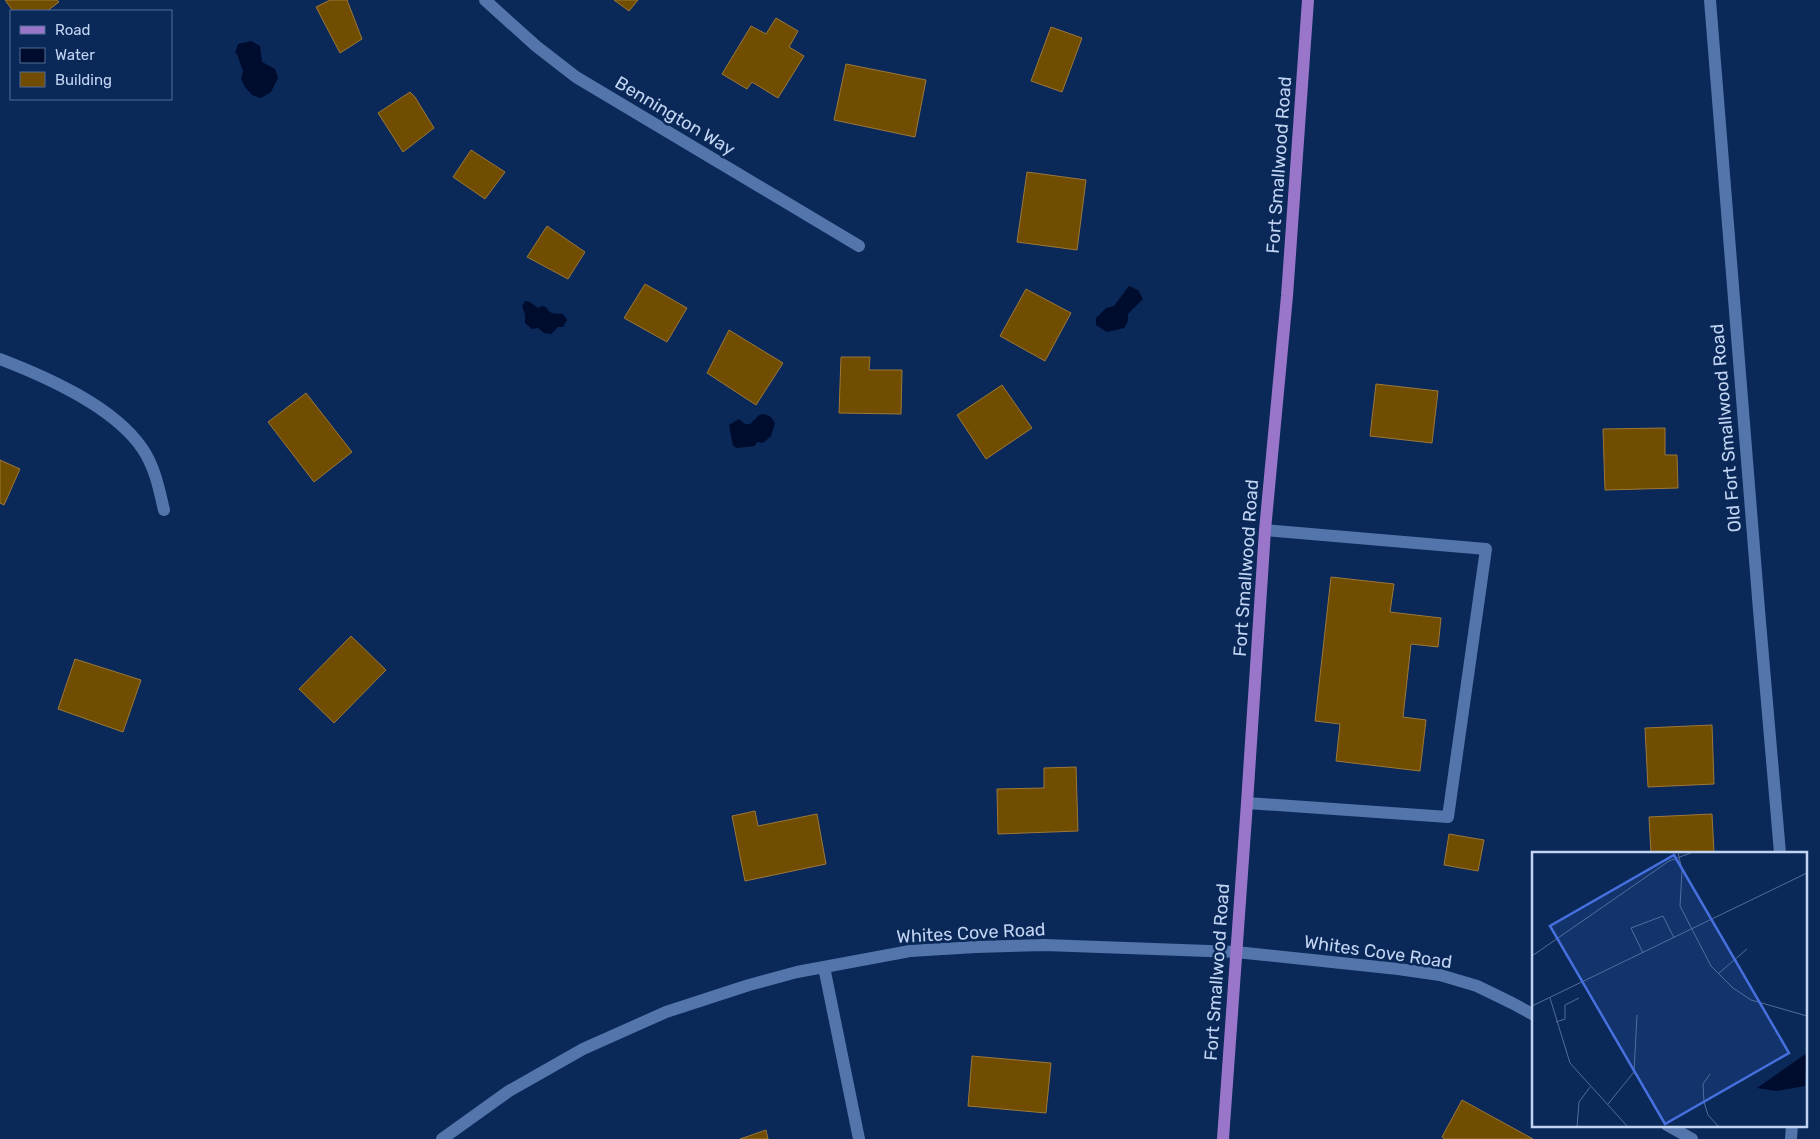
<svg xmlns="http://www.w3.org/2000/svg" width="1820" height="1139" viewBox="0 0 1820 1139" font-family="Rubik,sans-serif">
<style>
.water{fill:#000c2e}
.building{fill:#704d00;stroke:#9c7838}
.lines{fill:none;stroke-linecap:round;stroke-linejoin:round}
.minor{stroke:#5375ab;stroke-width:12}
.major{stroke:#9976c9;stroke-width:12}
.labels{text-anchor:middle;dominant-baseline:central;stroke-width:5;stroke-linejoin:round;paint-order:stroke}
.street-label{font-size:18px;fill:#c1d4f2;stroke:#0a2858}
.inset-road{fill:none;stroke:#536d96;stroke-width:1}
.view{fill:#4670de;fill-opacity:0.15;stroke:#4670de;stroke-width:2.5}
.inset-edge{fill:none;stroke:#c1d4f2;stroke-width:2.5}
</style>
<rect width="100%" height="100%" fill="#0a2858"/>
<path class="water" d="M 251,41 L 260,46 L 262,62 L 275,69 L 278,78 L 271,92 L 261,98 L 252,95 L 245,87 L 241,79 L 243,71 L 237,54 L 235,53 L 238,44 Z
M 1129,286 L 1138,290 L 1143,299 L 1128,314 L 1128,321 L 1124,328 L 1107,332 L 1096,325 L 1096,318 L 1106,308 L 1114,306 Z
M 525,301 L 530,302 L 538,308 L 542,306 L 546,307 C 549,315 556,313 563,314 L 567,320 L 563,327 L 558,327 L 551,334 L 544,333 L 538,328 L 532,329 L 525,323 L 525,314 L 522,306 Z
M 764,414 L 771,417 L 775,423 L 771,436 L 763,443 L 757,442 L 755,446 L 737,448 L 733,446 L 729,425 L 739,419 L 745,424 L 750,424 L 759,415 Z"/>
<path class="building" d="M 5,0 L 57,0 L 59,2 L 47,11 L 13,11 Z
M 330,0 L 347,0 L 362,39 L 340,53 L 316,7 Z
M 614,0 L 638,0 L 629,11 Z
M 776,18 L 798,31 L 789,47 L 804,56 L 778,98 L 752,82 L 747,89 L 722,74 L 751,26 L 766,34 Z
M 1051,27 L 1082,38 L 1062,92 L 1031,81 Z
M 846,64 L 926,80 L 915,137 L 834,120 Z
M 410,92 L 415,97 L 434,128 L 403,152 L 378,113 Z
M 471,150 L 505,172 L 485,199 L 453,177 Z
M 1027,172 L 1086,180 L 1077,250 L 1017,242 Z
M 547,226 L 585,252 L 568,279 L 527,257 Z
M 645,284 L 687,308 L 667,342 L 624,318 Z
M 1026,289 L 1071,313 L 1045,361 L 1000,336 Z
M 729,330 L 783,363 L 756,405 L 707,373 Z
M 841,357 L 870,357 L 869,370 L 902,370 L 901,414 L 839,413 Z
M 1376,384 L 1438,391 L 1432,443 L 1370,436 Z
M 1002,385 L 1032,428 L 986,459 L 957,415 Z
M 306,393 L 352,452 L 314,482 L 268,422 Z
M 1665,428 L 1665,455 L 1677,455 L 1678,488 L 1605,490 L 1603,429 Z
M 0,460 L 20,469 L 4,505 L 0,503 Z
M 1331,577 L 1394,584 L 1390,612 L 1441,618 L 1438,647 L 1411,644 L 1403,717 L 1426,720 L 1420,771 L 1336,761 L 1340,724 L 1315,721 Z
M 351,636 L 386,670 L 334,723 L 299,689 Z
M 75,659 L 141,680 L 123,732 L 58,709 Z
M 1712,725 L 1714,784 L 1648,787 L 1645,728 Z
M 1076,767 L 1078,831 L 998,834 L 997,789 L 1044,788 L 1044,768 Z
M 755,811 L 758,826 L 817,814 L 826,864 L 745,881 L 732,816 Z
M 1712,814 L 1714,853 L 1651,853 L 1649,817 Z
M 1449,834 L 1484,840 L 1478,871 L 1444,865 Z
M 972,1056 L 1051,1063 L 1046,1113 L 968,1106 Z
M 1462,1100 L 1533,1139 L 1445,1139 L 1442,1137 Z
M 766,1130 L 768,1139 L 740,1139 Z"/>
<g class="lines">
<path class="minor" d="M 485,0 L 536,46 L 576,77 L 859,246
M 1710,0 L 1759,610 L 1780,853
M 0,359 C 47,377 113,406 142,448 C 155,467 159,489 164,510
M 1247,803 L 1448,817 L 1486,549 L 1265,530
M 824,967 L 859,1139
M 1667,1125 L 1692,1139
M 442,1139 L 509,1091 L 583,1049 L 666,1012 L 749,985 L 797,972 L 910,951 L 976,947 L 1045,945 L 1236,952 L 1398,969 L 1440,975 L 1477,986 L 1512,1003 L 1534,1015
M 1791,1139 L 1792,1125"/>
<path class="major" d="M 1223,1139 L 1247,803 L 1265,530 L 1287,296 L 1308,0"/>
</g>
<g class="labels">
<g class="street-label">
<text transform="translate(675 116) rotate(31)">Bennington Way</text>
<text transform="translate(1279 165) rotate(-86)">Fort Smallwood Road</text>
<text transform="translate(1726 428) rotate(-95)">Old Fort Smallwood Road</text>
<text transform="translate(1246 568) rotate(-86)">Fort Smallwood Road</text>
<text transform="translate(971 933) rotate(-3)">Whites Cove Road</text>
<text transform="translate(1378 952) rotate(8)">Whites Cove Road</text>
<text transform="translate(1217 972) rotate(-86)">Fort Smallwood Road</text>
</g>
</g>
<g transform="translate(1532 852)">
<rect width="275" height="275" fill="#0a2858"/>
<path d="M 275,201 L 273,234 L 245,239 L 225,236 Z" fill="#000c2e"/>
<path class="inset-road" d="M 146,0 L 150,19 L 148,54 L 179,114 L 201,136 L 219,148 L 275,164M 111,101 L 99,76 L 131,64 L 142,86M 0,104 L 137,9 L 161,0M 186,122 L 215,97M 18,146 L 38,211 L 96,275M 0,154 L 275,21M 24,170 L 33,167 L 33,153 L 47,146M 178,222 L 171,232 L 172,250 L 176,263 L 187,275M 76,252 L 102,220 L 105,163M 45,275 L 47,250 L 58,235"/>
<path class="view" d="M 142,3 L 257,201 L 133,272 L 18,74 Z"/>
<rect width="275" height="275" class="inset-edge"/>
</g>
<rect x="10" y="10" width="162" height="90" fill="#0a2858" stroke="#536d96"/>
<rect x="20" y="26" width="25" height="8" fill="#9976c9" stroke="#536d96"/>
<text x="55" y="35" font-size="15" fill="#c1d4f2">Road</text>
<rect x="20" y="48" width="25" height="15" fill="#000c2e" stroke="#536d96"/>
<text x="55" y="60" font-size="15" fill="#c1d4f2">Water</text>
<rect x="20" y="72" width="25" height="15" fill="#704d00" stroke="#536d96"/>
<text x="55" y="85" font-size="15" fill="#c1d4f2">Building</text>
</svg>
